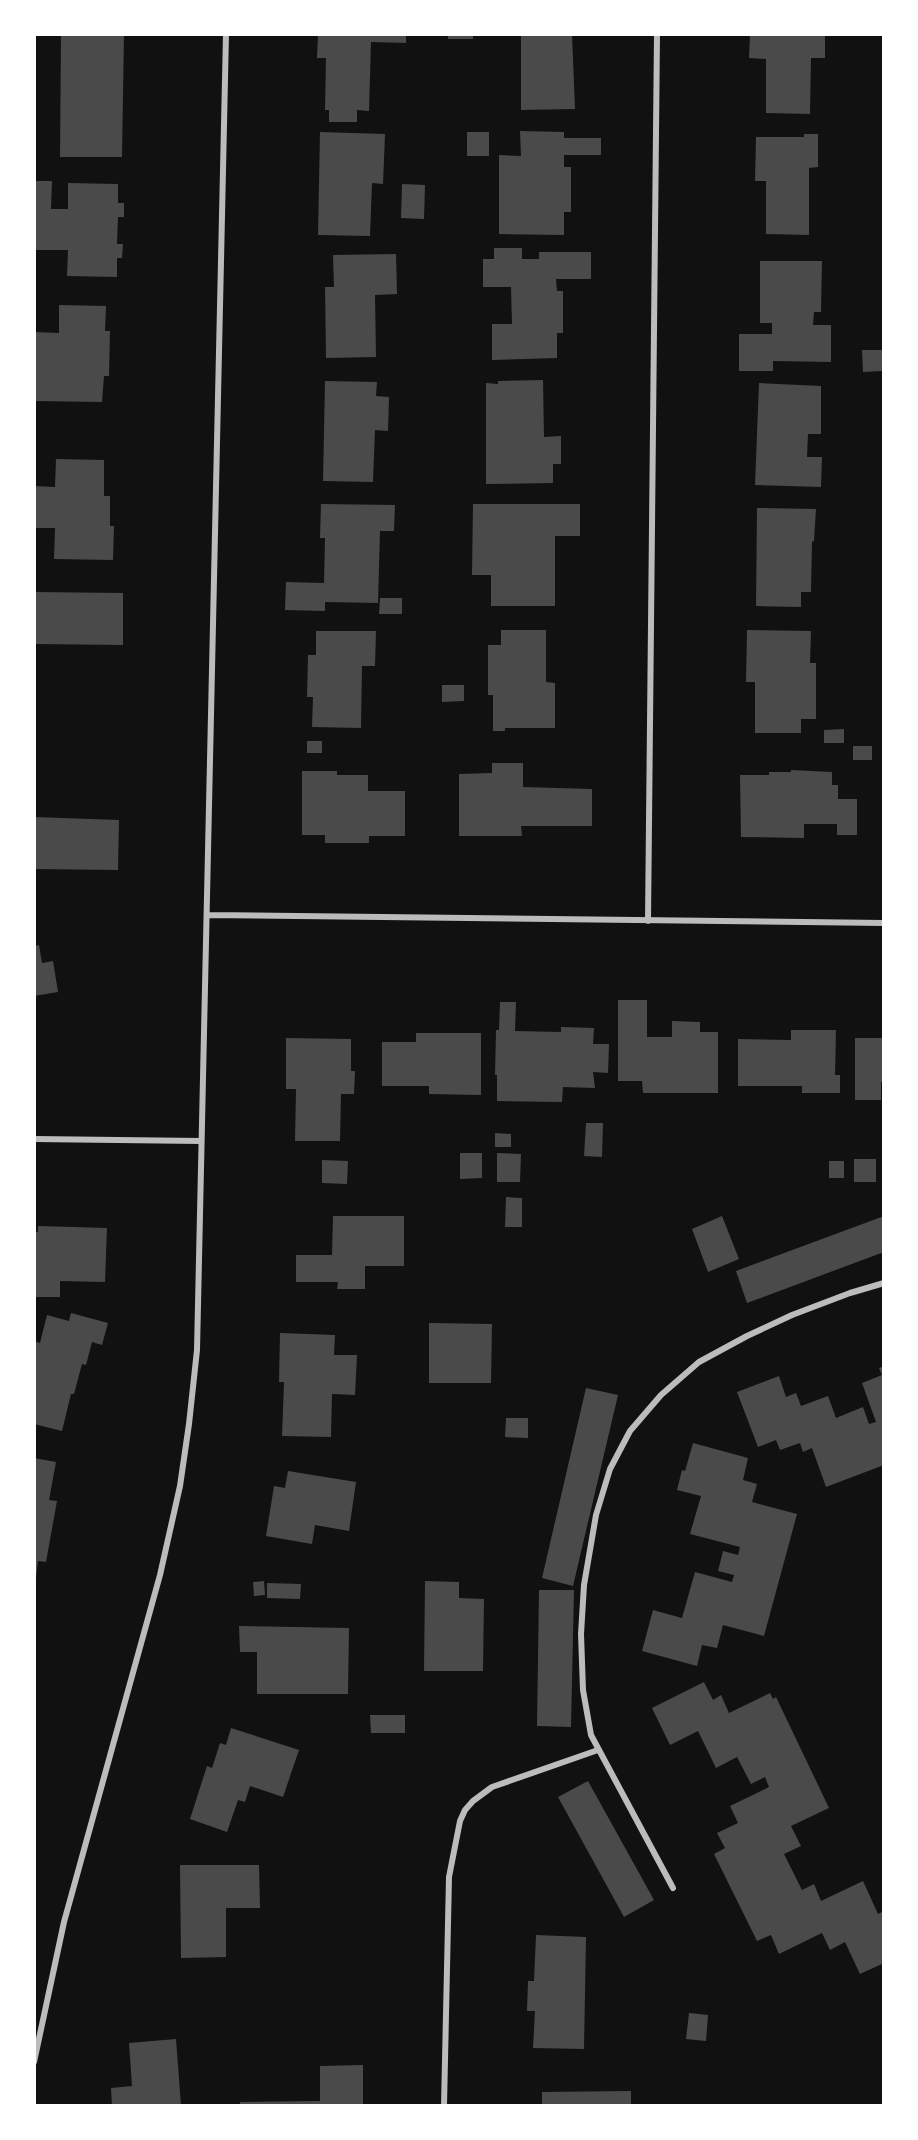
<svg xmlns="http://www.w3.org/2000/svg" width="918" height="2140" viewBox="0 0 918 2140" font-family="'Varela Round',sans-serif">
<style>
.building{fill:#4a4a4a}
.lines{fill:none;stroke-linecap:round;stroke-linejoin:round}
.minor{stroke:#bcbcbc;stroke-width:6}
</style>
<rect width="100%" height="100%" fill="#111"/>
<path class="building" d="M 61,34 L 124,34 L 122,157 L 60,157 Z
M 318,34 L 406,34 L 406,43 L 371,42 L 369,111 L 357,110 L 357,122 L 329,122 L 329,110 L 325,110 L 326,58 L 317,58 Z
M 448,34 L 473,34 L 473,39 L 448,39 Z
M 521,34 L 572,34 L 575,109 L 521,110 Z
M 750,34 L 825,34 L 825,58 L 811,58 L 810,114 L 766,113 L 766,59 L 749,58 Z
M 520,131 L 564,132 L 564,138 L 601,138 L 601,155 L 564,155 L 564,167 L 571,167 L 571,212 L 564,212 L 564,235 L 499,234 L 499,155 L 521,156 Z
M 320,132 L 385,134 L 383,184 L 372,183 L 370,236 L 318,235 Z
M 467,132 L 489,132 L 489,156 L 467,156 Z
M 804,134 L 818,134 L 818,167 L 809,168 L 809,235 L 766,234 L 766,181 L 755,181 L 756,137 L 804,137 Z
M 34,181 L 52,181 L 51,209 L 68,209 L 68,183 L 118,184 L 118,203 L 124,203 L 124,217 L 118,217 L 117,244 L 123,244 L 122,258 L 117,258 L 117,277 L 67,276 L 68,250 L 34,250 Z
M 402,184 L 425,185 L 424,219 L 401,218 Z
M 494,248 L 522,248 L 522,259 L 539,259 L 539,252 L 591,252 L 591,279 L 556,279 L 557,291 L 563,291 L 563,333 L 557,333 L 557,358 L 492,360 L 492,324 L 512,324 L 511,287 L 483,287 L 483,259 L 494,259 Z
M 396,254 L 397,294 L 375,295 L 376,357 L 326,358 L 325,287 L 334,287 L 333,255 Z
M 760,261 L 822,261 L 821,312 L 814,312 L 813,325 L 831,325 L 831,362 L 773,361 L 773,371 L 739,371 L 739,334 L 772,334 L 772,323 L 760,323 Z
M 59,305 L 106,306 L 105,331 L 110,331 L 109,376 L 104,376 L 102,402 L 34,401 L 34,332 L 59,333 Z
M 862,350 L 882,350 L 882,371 L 863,372 Z
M 543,380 L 544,437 L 561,436 L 561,464 L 553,464 L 553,483 L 486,484 L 486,383 L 498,384 L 498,381 Z
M 325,381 L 377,382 L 376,396 L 389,397 L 388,431 L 375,430 L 373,482 L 323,481 Z
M 759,383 L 821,386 L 821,434 L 808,434 L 807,457 L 822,457 L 821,487 L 755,485 Z
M 56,459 L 104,460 L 104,496 L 110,496 L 110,526 L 114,526 L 113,560 L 54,559 L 55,528 L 34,528 L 34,486 L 55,487 Z
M 321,504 L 395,505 L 394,531 L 380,531 L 378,603 L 325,602 L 325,611 L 285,610 L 286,582 L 324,583 L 325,538 L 320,538 Z
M 473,504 L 580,504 L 580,536 L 555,536 L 555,606 L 491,606 L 491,575 L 472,575 Z
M 757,508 L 816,509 L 814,541 L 812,542 L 811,592 L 801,592 L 801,607 L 756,606 Z
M 34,592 L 123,593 L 123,645 L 34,644 Z
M 380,598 L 402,598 L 402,614 L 379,614 Z
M 501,630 L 546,630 L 546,682 L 555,683 L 555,728 L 505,728 L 505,731 L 493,731 L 493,695 L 488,695 L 488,645 L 501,645 Z
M 747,630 L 811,631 L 810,663 L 816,663 L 816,719 L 801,719 L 801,733 L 755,733 L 755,682 L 746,682 Z
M 316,631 L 376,631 L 375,666 L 362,666 L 361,728 L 312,727 L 313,697 L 307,697 L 308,655 L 316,655 Z
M 442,685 L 464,685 L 464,701 L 442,702 Z
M 844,729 L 844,743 L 824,743 L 824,730 Z
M 307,741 L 322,741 L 322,753 L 307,753 Z
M 853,746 L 872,746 L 872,760 L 853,760 Z
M 492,763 L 523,763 L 523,787 L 592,789 L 592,826 L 521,826 L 522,836 L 459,836 L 459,774 L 492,773 Z
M 791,770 L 832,772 L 832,785 L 838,785 L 838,799 L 857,799 L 857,835 L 837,835 L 837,824 L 804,824 L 804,838 L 741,837 L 740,775 L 769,775 L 769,772 L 791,772 Z
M 302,771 L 337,771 L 337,775 L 368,775 L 368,791 L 405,791 L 405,836 L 369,836 L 369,843 L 325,843 L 325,835 L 302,835 Z
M 34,817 L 119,820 L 118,870 L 34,869 Z
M 39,945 L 42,963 L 53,961 L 58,992 L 34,996 L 34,946 Z
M 618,1000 L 647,1000 L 647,1037 L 672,1037 L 672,1021 L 700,1022 L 700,1032 L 718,1032 L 718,1093 L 643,1093 L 642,1081 L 618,1081 Z
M 500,1002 L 516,1002 L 515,1031 L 561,1032 L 561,1027 L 594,1028 L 593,1044 L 609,1044 L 608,1073 L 593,1072 L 595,1088 L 563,1087 L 562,1102 L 497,1101 L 497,1075 L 495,1075 L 496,1030 L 499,1030 Z
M 791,1030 L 836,1030 L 835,1075 L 840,1075 L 840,1093 L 802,1093 L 802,1086 L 738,1086 L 738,1039 L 791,1040 Z
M 416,1033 L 481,1033 L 481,1095 L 429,1094 L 429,1086 L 382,1086 L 382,1042 L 416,1042 Z
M 286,1038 L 351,1039 L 351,1071 L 355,1071 L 354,1094 L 341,1094 L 340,1141 L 295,1141 L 296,1089 L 286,1089 Z
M 855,1038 L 884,1038 L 884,1082 L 881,1082 L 881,1100 L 855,1100 Z
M 586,1123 L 603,1123 L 602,1157 L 584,1156 Z
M 495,1133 L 511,1134 L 511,1147 L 495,1147 Z
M 460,1153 L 482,1153 L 482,1178 L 460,1179 Z
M 497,1153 L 521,1154 L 520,1182 L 497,1182 Z
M 854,1159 L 876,1159 L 876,1182 L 854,1182 Z
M 322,1160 L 348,1161 L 347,1184 L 322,1183 Z
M 829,1161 L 844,1161 L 844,1178 L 829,1178 Z
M 506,1197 L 522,1198 L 522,1227 L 505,1227 Z
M 333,1216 L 404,1216 L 404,1266 L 365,1266 L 365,1289 L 337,1289 L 338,1282 L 296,1282 L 296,1255 L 332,1255 Z
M 722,1216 L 739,1259 L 708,1272 L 692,1229 Z
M 884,1216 L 884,1252 L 747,1303 L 736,1271 Z
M 38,1226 L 107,1228 L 105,1282 L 60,1281 L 60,1297 L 34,1297 L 34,1232 L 38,1232 Z
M 71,1313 L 108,1323 L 102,1345 L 92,1342 L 86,1365 L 82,1364 L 74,1394 L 71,1394 L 62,1431 L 34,1424 L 34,1341 L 40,1343 L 47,1315 L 69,1321 Z
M 429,1323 L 492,1324 L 491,1383 L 429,1383 Z
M 280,1333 L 335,1335 L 334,1355 L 357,1355 L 355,1395 L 332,1394 L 331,1437 L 282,1436 L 284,1382 L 279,1382 Z
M 884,1366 L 884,1465 L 826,1487 L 812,1448 L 803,1452 L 800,1443 L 780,1450 L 776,1440 L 758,1447 L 737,1392 L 779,1376 L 786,1397 L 796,1393 L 801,1406 L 828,1396 L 836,1418 L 863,1407 L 869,1424 L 876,1422 L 862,1383 L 882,1375 L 879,1368 Z
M 586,1388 L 618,1395 L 573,1586 L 542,1578 Z
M 506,1418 L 528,1418 L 528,1438 L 505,1437 Z
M 693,1443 L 748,1458 L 743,1480 L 757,1484 L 752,1502 L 797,1514 L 764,1636 L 723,1625 L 717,1648 L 702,1645 L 697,1666 L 642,1651 L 653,1610 L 682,1618 L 695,1572 L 732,1582 L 734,1575 L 718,1571 L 723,1551 L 738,1555 L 740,1547 L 690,1534 L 701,1496 L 677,1490 L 682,1470 L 685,1471 Z
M 34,1458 L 56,1462 L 49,1500 L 57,1501 L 46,1562 L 38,1561 L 36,1578 Z
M 288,1471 L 356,1482 L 349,1531 L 315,1525 L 312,1544 L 266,1536 L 274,1486 L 285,1488 Z
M 264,1581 L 265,1595 L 254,1596 L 253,1582 Z
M 425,1581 L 459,1582 L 459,1598 L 484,1599 L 483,1671 L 424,1671 Z
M 267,1583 L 301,1584 L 300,1599 L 267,1598 Z
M 539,1590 L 574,1590 L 571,1727 L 537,1726 Z
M 239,1626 L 349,1628 L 348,1694 L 257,1694 L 257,1652 L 240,1652 Z
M 704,1682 L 713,1700 L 721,1695 L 729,1713 L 770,1693 L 773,1699 L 776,1697 L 829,1808 L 791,1826 L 801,1846 L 784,1854 L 802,1890 L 814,1884 L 821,1901 L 863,1881 L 878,1914 L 884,1911 L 884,1963 L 860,1974 L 845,1942 L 830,1950 L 822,1933 L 779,1954 L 771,1935 L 757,1941 L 714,1854 L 725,1848 L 717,1833 L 738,1823 L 730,1806 L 769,1787 L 765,1777 L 751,1784 L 737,1757 L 716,1768 L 698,1731 L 670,1745 L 652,1708 Z
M 370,1715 L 405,1715 L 405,1733 L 371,1733 Z
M 231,1728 L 299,1750 L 283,1797 L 250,1786 L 245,1802 L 238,1800 L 227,1832 L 190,1819 L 207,1766 L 212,1768 L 220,1743 L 226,1745 Z
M 588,1781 L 654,1900 L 624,1917 L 558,1797 Z
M 180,1865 L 259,1865 L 260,1908 L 226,1908 L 226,1957 L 181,1958 Z
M 536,1935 L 586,1937 L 584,2049 L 533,2048 L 535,2011 L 527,2011 L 528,1981 L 534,1981 Z
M 689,2013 L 708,2015 L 706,2041 L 686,2039 Z
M 176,2039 L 181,2106 L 112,2106 L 111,2088 L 132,2086 L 129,2043 Z
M 363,2065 L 363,2106 L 240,2106 L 240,2102 L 320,2101 L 320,2066 Z
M 631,2091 L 631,2106 L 542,2106 L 542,2092 Z"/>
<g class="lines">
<path class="minor" d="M 207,915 L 884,923
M 648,921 L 657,34
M 34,1139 L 201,1141
M 673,1888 L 591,1735 L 583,1690 L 581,1634 L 584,1585 L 596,1515 L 610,1469 L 630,1431 L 661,1395 L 699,1362 L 747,1336 L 792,1315 L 850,1293 L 884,1283
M 34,2062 L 64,1922 L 160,1575 L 180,1486 L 189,1424 L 197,1350 L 226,34
M 444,2106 L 449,1877 L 460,1821 L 465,1810 L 473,1801 L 492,1787 L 598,1750"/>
</g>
<rect width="918" height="2140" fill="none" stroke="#ffffff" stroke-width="72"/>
</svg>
